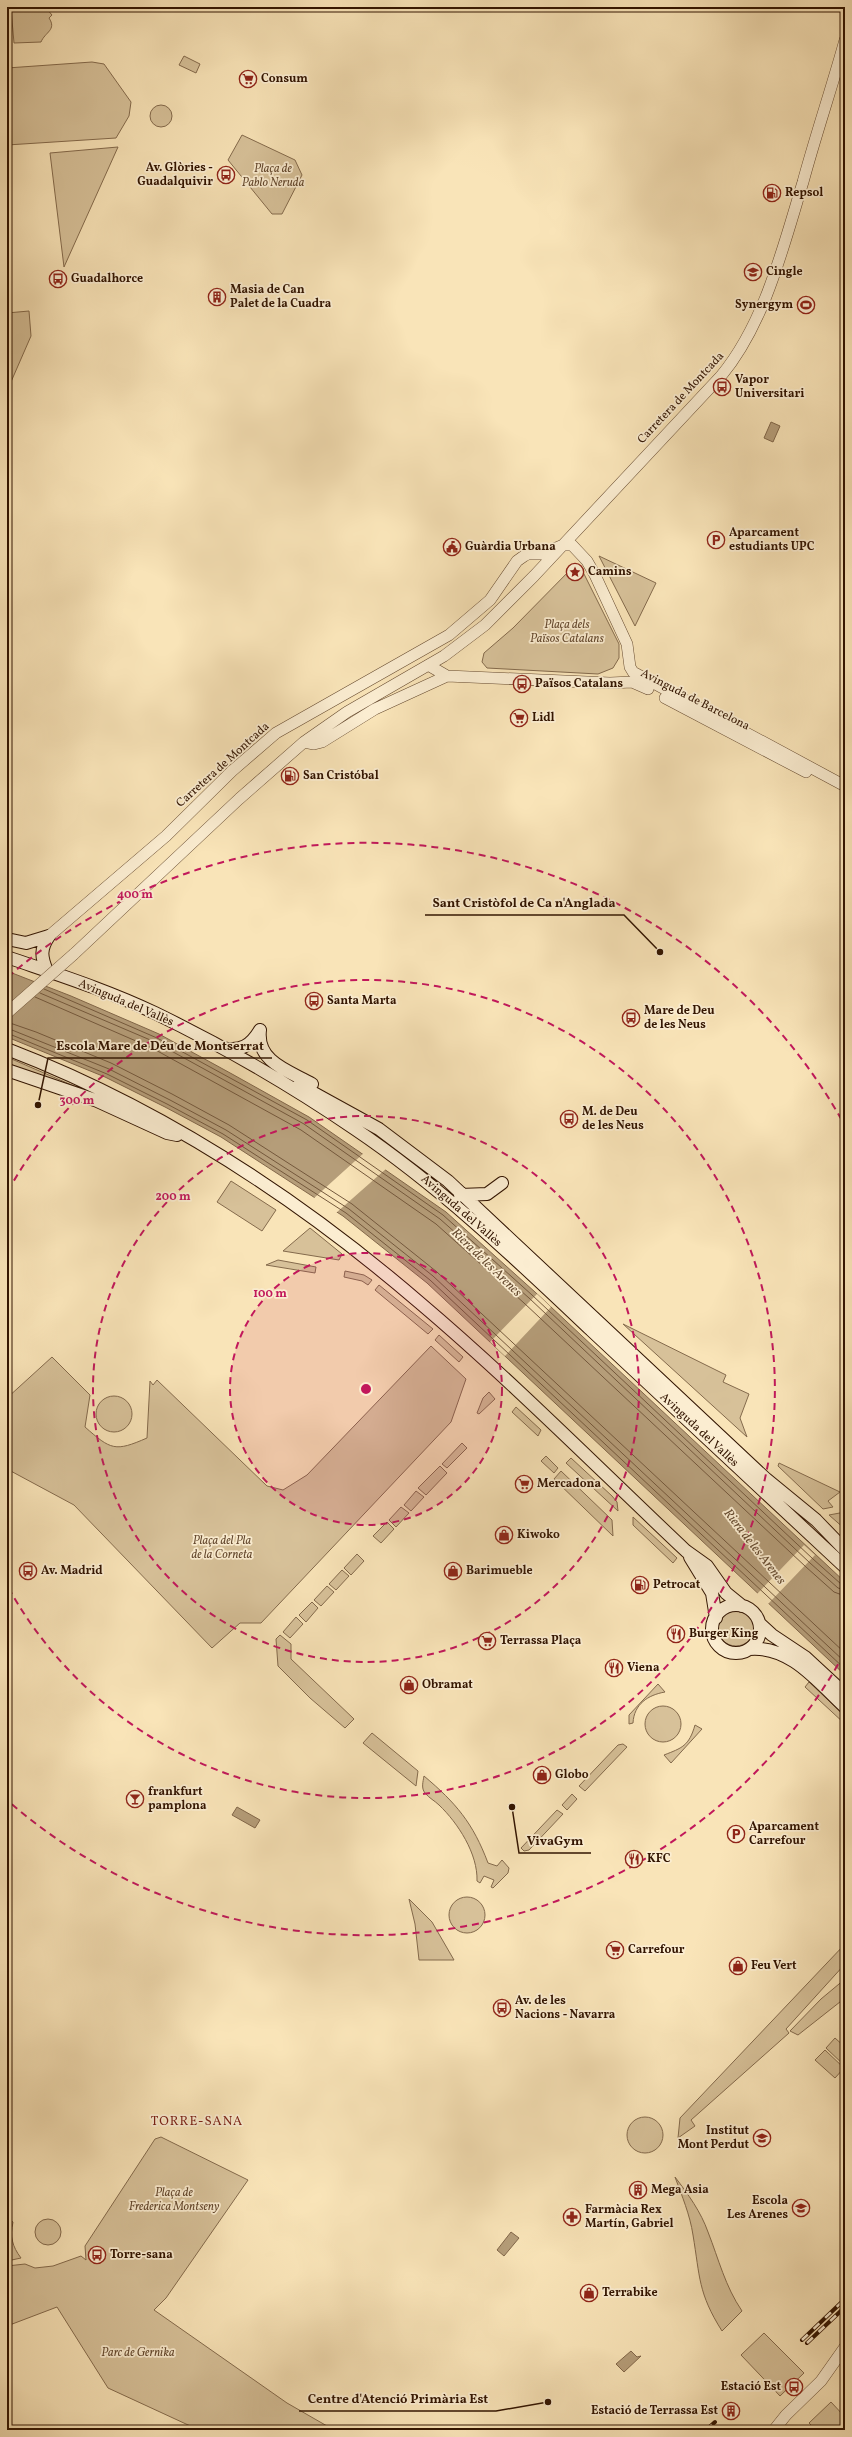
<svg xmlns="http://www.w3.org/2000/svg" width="852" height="2437" viewBox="0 0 852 2437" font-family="Vollkorn,serif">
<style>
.green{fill:#d7c199;stroke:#846a4c}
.water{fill:#b59d79;stroke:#816649}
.pier{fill:#f9e4b8}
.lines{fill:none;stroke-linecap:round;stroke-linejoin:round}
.shore{stroke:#74583c;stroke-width:1}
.tertiary-casing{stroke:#64482e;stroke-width:12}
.secondary-casing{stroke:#321400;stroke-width:14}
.tertiary{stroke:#fbedd1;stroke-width:11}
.secondary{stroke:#fbedd1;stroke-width:12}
.rail-casing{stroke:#321400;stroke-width:4}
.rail{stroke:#fbedd1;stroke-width:2.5;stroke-dasharray:8;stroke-linecap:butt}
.tertiary-bridge-casing{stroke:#64482e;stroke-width:12;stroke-linecap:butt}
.tertiary-bridge{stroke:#fbedd1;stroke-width:11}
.ring{fill:none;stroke:#c2185b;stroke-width:2;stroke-dasharray:7 5}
.labels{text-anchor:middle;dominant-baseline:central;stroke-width:3.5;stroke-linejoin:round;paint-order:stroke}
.poi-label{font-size:12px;font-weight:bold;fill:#321400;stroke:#fbedd1;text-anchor:start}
.park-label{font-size:12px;font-style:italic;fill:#64482e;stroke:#fbedd1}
.street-label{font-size:12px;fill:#321400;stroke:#fbedd1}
.water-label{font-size:13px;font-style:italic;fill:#664b30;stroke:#fbedd1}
.neighbourhood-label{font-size:13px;letter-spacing:1px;fill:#7a1f14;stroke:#fbedd1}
.centre{fill:#c2185b;stroke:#fbedd1;stroke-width:2}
.ring-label{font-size:12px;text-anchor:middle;font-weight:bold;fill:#c2185b;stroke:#fbedd1;stroke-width:3.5;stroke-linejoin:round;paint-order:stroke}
.leader{fill:none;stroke:#321400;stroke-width:1.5}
.callout-dot{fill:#321400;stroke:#fbedd1;stroke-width:1.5}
.callout-label{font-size:13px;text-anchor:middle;font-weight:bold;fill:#321400;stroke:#fbedd1;stroke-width:3.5;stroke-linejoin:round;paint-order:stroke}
</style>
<rect width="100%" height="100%" fill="#f9e4b8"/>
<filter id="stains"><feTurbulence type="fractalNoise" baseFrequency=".005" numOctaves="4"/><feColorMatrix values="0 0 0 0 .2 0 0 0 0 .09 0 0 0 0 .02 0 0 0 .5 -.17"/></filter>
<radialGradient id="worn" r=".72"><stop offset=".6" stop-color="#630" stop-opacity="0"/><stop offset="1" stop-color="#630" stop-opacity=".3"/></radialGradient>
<path class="green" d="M 14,7 L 45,7 L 52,15 L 49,18 C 57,30 45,32 41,42 L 14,43 L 11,9 Z
M 184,56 L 200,64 L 196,73 L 179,65 Z
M 92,62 L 104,64 L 131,102 L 129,116 L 116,138 L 7,145 L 7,68 Z
M150 116a11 11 0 1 1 22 0a11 11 0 1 1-22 0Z
M 242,135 L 295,160 L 302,175 L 282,214 L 272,214 L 228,160 Z
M 118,147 L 64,267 L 50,153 Z
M 29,311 L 31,336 L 7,391 L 7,313 Z
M 599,556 L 656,583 L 635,626 Z
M 574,566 L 579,567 L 583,572 L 619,644 L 619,658 L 613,668 L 598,674 L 487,668 L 482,662 L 484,653 L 513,628 Z
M 7,1057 L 81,1089 L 7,1065 Z
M 231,1181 L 276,1210 L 262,1231 L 217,1202 Z
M 310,1228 L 342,1254 L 339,1260 L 283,1251 Z
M 278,1260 L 316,1267 L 315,1273 L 266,1265 Z
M 345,1271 L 364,1275 L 372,1280 L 368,1285 L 362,1281 L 344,1277 Z
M 379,1285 L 433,1329 L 428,1334 L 375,1290 Z
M 623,1324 L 726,1375 L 723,1382 L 749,1394 L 740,1418 L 747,1437 Z
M 439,1335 L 463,1357 L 459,1362 L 435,1340 Z
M 431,1346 L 466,1379 L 451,1422 L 261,1623 L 240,1623 L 212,1648 L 74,1505 L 7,1469 L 7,1398 L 52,1357 L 90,1395 L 85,1427 C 111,1450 115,1452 147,1438 L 150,1381 L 153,1385 L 157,1380 L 267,1486 L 283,1490 L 307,1475 Z
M 489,1392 L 495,1399 L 479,1414 L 477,1413 L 483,1398 Z
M96 1414a18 18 0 1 1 36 0a18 18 0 1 1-36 0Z
M 516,1407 L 541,1430 L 538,1436 L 512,1412 Z
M 462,1443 L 467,1448 L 447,1468 L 442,1464 Z
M 546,1456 L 558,1468 L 554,1473 L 541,1461 Z
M 571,1458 L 612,1496 L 617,1502 L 618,1511 L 566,1463 Z
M 779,1463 L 840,1492 L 828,1501 L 833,1507 L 823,1509 L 778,1466 Z
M 440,1466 L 447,1473 L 426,1495 L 418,1488 Z
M 561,1471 L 612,1520 L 613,1536 L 554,1479 Z
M 416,1491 L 424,1497 L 411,1511 L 404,1505 Z
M 401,1507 L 409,1513 L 396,1527 L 389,1520 Z
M 845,1512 L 845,1529 L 829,1515 Z
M 633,1517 L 677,1558 L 673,1563 L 633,1525 Z
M 387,1522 L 394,1529 L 381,1543 L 373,1536 Z
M 357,1554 L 364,1561 L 351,1575 L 344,1568 Z
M 342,1570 L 349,1576 L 336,1590 L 329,1584 Z
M 327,1586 L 334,1592 L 321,1606 L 314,1600 Z
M 312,1602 L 318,1608 L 306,1622 L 299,1615 Z
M718 1628a18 18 0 1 1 36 0a18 18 0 1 1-36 0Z
M 296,1617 L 303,1624 L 290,1638 L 283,1632 Z
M 280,1635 L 291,1644 L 291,1659 L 354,1719 L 345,1728 L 310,1698 L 278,1666 L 276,1639 Z
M 809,1682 L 845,1716 L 845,1724 L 805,1687 Z
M 658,1684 L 665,1692 C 648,1695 634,1704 633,1723 L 629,1724 L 629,1715 Z
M645 1724a18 18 0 1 1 36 0a18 18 0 1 1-36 0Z
M 695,1725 L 702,1729 L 671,1763 L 664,1755 C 682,1748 689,1746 695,1725 Z
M 372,1733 L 418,1771 L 416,1786 L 363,1743 Z
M 623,1744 L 627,1747 L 585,1791 L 579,1786 L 618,1745 Z
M 424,1776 C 456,1803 473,1823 488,1863 L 497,1866 L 502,1860 L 509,1868 L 508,1873 L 493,1888 L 491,1887 L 494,1880 L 484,1876 L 480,1883 L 477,1881 C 478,1854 458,1823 439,1805 C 435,1801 429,1798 425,1793 C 421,1788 423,1782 424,1776 Z
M 572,1794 L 577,1799 L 567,1810 L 562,1805 Z
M 557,1810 L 563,1814 L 529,1850 L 524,1851 L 521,1848 Z
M449 1915a18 18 0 1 1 36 0a18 18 0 1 1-36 0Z
M 409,1899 L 432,1922 L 454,1960 L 419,1960 L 415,1924 Z
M 845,1944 L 845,1964 L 786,2029 L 789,2033 L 691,2120 L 695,2126 L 678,2138 L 680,2118 Z
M 845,1979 L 845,1998 L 798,2035 L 790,2031 L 821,1999 Z
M 835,2038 L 845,2047 L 845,2066 L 826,2048 Z
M 825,2050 L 844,2068 L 835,2078 L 815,2060 Z
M627 2135a18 18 0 1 1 36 0a18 18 0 1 1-36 0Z
M 161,2137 L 248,2180 L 166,2298 L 154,2310 L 287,2403 L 334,2430 L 199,2430 L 108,2388 L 57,2307 L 7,2326 L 7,2266 L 25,2264 L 35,2268 L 53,2266 L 81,2256 L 86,2260 L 85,2246 L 155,2139 Z
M 675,2177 C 688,2194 701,2212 708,2232 C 719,2260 725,2286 742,2311 L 722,2331 C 698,2293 700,2277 693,2235 C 690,2215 682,2196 675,2177 Z
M 7,2218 L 13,2222 C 10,2237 12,2246 21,2258 L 7,2261 Z
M35 2232a13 13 0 1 1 26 0a13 13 0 1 1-26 0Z
M 764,2333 L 804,2373 L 780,2396 L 741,2355 Z
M 831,2402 L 845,2417 L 845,2430 L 816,2430 L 809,2423 Z"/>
<path class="water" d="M 771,422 L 780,426 L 773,442 L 764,438 Z
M 7,971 L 71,996 L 159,1034 L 232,1074 L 309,1117 L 446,1212 L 535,1292 L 845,1582 L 845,1675 L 427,1283 L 343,1216 L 221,1137 L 165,1107 L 105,1077 L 7,1037 Z
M 237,1807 L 260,1820 L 255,1828 L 232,1815 Z
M 511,2232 L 519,2238 L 504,2256 L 497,2250 Z
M 631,2351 L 637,2357 L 641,2356 L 624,2372 L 616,2364 Z"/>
<path class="pier" d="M 365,1152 L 387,1168 L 336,1213 L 313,1199 Z
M 537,1294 L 551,1307 L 505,1356 L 490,1342 Z
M 804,1545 L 815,1555 L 768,1604 L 757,1594 Z"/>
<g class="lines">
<path class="shore" d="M 44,989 L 157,1038 L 307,1120 L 443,1215 L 532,1295 L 813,1559 L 841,1584 L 845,1585
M 40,993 L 155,1042 L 304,1124 L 440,1219 L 529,1298 L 810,1563 L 838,1588 L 845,1590
M 35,997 L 152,1048 L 301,1130 L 436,1224 L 524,1303 L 806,1567 L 834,1592 L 845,1596
M 7,1022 L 36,1032 L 111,1063 L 172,1094 L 229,1125 L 352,1204 L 437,1272 L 845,1653
M 7,1028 L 109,1069 L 170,1100 L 226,1130 L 349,1209 L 433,1276 L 845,1662
M 7,1033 L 107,1074 L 167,1104 L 223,1134 L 346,1213 L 430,1280 L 845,1669"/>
<defs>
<path id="tertiary" d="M 428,665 L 447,676 L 610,683 L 632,682 L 648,689
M 665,698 L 806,772
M 304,742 L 314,744 L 322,742 L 375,709 L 447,676
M 49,936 L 166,836 L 232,771 L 276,733 L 449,635 L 490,600 L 517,561 L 524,556 L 528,554 L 542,554 L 563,545 L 572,545 L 587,561 L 595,575 L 627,644 L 630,667 L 633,672 L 845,786
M 74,954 L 239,799 L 304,742 L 347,712 L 444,656 L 485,625 L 534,576 L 721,376 C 765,323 783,247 803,182 C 816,134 832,87 845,40
M 774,2430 L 786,2415 L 821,2381 L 845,2347"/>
<path id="secondary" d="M 7,939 L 26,943 L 49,936
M 7,957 C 56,974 107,990 155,1013 C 223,1046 292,1086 355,1129 C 441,1187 516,1259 591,1330 C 676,1409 761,1488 845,1567
M 47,971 C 41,957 40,949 49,936
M 260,1030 C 256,1062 289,1071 312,1084
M 223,1048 C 241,1052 251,1045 260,1030
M 7,1049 C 158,1107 298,1198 420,1303 C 512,1381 598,1468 686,1551 L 707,1566 L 726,1593 L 742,1606
M 7,1070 L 95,1100 L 167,1133 L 177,1135
M 299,1085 L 379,1129 L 448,1181 L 766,1479 L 816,1520 L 845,1550
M 460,1195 L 487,1194 L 502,1183
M 690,1557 L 712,1593 L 716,1618
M712 1629a24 24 0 1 1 48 0a24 24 0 1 1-48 0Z
M 760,1624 L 772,1635 L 805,1657 L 845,1694
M 749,1649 C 790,1645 818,1682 845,1707"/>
</defs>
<use href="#tertiary" class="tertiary-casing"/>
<use href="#secondary" class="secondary-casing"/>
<use href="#tertiary" class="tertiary"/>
<use href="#secondary" class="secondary"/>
<defs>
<path id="rail" d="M 802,2340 L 845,2299
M 807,2343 L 845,2307
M 706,2430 L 715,2422
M 716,2430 L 719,2427"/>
</defs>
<use href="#rail" class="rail-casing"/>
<use href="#rail" class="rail"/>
<defs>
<path id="tertiary-bridge" d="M 7,1013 L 74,954"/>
</defs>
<use href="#tertiary-bridge" class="tertiary-bridge-casing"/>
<use href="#tertiary-bridge" class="tertiary-bridge"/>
</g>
<circle cx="366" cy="1389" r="136" fill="#c2185b" fill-opacity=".12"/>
<g class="ring">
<circle cx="366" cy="1389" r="136"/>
<circle cx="366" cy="1389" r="273"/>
<path d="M8 1191A409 409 0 1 1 8 1587"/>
<path d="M844 1654A546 546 0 0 1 8 1801M8 977A546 546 0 0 1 844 1124"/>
</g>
<defs>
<symbol id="supermarket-ring" viewBox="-11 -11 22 22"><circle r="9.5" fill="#fbedd1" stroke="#8f2418" stroke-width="1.5"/><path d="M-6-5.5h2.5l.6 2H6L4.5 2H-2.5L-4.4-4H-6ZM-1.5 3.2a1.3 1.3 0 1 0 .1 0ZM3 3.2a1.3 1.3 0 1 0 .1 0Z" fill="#8f2418"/></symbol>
<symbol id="bus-ring" viewBox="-11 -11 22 22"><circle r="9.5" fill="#fbedd1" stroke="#8f2418" stroke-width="1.5"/><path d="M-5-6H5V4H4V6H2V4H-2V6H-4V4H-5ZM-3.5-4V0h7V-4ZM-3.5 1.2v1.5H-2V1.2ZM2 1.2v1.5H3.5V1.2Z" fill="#8f2418"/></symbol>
<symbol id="fuel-ring" viewBox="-11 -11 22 22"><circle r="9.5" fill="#fbedd1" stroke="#8f2418" stroke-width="1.5"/><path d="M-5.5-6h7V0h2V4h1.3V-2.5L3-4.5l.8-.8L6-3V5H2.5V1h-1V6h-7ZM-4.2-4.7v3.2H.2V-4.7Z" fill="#8f2418"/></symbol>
<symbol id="school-ring" viewBox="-11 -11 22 22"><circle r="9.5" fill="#fbedd1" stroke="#8f2418" stroke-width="1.5"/><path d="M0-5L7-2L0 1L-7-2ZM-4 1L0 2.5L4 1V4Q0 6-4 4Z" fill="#8f2418"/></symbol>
<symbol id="building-ring" viewBox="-11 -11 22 22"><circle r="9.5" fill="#fbedd1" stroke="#8f2418" stroke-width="1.5"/><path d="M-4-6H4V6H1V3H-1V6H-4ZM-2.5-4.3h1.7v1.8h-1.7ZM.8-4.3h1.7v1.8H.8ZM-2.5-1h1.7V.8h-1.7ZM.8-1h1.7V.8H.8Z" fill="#8f2418"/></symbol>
<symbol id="stadium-ring" viewBox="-11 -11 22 22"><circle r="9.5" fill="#fbedd1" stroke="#8f2418" stroke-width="1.5"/><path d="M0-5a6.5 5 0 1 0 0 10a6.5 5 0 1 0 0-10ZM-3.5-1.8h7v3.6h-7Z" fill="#8f2418"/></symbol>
<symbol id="parking-ring" viewBox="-11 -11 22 22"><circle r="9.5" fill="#fbedd1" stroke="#8f2418" stroke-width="1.5"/><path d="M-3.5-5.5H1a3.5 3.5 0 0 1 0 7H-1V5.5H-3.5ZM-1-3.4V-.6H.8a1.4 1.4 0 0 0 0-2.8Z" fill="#8f2418"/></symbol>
<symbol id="civic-ring" viewBox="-11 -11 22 22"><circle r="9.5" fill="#fbedd1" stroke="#8f2418" stroke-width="1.5"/><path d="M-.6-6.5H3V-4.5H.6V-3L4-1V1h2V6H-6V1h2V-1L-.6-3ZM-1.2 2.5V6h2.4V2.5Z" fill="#8f2418"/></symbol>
<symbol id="sight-ring" viewBox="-11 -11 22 22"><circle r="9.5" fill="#fbedd1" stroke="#8f2418" stroke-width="1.5"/><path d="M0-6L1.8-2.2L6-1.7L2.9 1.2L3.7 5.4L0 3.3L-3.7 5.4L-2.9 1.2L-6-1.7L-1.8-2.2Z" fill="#8f2418"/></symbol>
<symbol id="shop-ring" viewBox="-11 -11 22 22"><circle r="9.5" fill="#fbedd1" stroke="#8f2418" stroke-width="1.5"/><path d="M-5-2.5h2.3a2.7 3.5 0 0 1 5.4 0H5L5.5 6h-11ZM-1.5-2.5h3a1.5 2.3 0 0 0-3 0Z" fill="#8f2418"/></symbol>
<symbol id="restaurant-ring" viewBox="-11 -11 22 22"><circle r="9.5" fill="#fbedd1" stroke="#8f2418" stroke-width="1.5"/><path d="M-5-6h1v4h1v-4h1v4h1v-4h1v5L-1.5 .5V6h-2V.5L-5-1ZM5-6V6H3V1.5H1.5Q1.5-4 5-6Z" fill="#8f2418"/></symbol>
<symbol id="bar-ring" viewBox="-11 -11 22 22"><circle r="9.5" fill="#fbedd1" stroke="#8f2418" stroke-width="1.5"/><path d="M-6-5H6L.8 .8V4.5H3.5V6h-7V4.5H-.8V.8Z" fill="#8f2418"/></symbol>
<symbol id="pharmacy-ring" viewBox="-11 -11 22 22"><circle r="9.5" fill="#fbedd1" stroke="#8f2418" stroke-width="1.5"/><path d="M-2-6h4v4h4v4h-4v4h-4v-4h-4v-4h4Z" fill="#8f2418"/></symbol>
</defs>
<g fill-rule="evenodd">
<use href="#supermarket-ring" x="238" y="69" width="20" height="20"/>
<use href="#bus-ring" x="216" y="165" width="20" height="20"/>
<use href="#fuel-ring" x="762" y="183" width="20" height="20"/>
<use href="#school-ring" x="743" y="262" width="20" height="20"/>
<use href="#bus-ring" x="48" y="269" width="20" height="20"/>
<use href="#building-ring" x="207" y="287" width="20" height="20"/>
<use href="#stadium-ring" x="796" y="295" width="20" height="20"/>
<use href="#bus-ring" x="712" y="377" width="20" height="20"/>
<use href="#parking-ring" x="706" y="530" width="20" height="20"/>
<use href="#civic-ring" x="442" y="537" width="20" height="20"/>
<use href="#sight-ring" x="565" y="562" width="20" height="20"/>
<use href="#bus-ring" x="512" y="674" width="20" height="20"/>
<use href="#supermarket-ring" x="509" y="708" width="20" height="20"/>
<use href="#fuel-ring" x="280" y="766" width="20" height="20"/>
<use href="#bus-ring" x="304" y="991" width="20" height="20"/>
<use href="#bus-ring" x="621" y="1008" width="20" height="20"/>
<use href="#bus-ring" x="559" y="1109" width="20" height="20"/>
<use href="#supermarket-ring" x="514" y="1474" width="20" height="20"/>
<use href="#shop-ring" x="494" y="1525" width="20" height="20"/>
<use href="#bus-ring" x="18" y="1561" width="20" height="20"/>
<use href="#shop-ring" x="443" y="1561" width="20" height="20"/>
<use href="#fuel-ring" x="630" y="1575" width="20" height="20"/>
<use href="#restaurant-ring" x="666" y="1624" width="20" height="20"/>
<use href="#supermarket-ring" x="477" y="1631" width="20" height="20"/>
<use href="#restaurant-ring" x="604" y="1658" width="20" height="20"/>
<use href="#shop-ring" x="399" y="1675" width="20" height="20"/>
<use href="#shop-ring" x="532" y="1765" width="20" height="20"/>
<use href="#bar-ring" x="125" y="1789" width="20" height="20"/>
<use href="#parking-ring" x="726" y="1824" width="20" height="20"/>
<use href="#restaurant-ring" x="624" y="1849" width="20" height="20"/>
<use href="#supermarket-ring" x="605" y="1940" width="20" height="20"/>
<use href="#shop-ring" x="728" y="1956" width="20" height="20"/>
<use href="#bus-ring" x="492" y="1998" width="20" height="20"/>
<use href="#school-ring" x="752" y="2128" width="20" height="20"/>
<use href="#building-ring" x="628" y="2180" width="20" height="20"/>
<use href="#school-ring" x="791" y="2198" width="20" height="20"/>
<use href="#pharmacy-ring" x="562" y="2207" width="20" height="20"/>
<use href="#bus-ring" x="87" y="2245" width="20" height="20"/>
<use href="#shop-ring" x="579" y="2283" width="20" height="20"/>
<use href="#bus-ring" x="784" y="2377" width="20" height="20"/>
<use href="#building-ring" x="721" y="2401" width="20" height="20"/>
</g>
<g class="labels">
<g class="poi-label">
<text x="261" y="79">Consum</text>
<text x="213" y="168" text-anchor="end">Av. Glòries -<tspan x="213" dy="14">Guadalquivir</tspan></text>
<text x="785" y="193">Repsol</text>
<text x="766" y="272">Cingle</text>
<text x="71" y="279">Guadalhorce</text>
<text x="230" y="290">Masia de Can<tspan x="230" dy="14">Palet de la Cuadra</tspan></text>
<text x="793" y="305" text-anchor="end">Synergym</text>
<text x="735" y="380">Vapor<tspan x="735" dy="14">Universitari</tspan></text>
<text x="729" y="533">Aparcament<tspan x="729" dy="14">estudiants UPC</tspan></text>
<text x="465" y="547">Guàrdia Urbana</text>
<text x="588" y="572">Camins</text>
<text x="535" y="684">Països Catalans</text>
<text x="532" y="718">Lidl</text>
<text x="303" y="776">San Cristóbal</text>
<text x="327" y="1001">Santa Marta</text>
<text x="644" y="1011">Mare de Deu<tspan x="644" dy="14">de les Neus</tspan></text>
<text x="582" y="1112">M. de Deu<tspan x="582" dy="14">de les Neus</tspan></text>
<text x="537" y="1484">Mercadona</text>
<text x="517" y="1535">Kiwoko</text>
<text x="41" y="1571">Av. Madrid</text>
<text x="466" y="1571">Barimueble</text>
<text x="653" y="1585">Petrocat</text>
<text x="689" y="1634">Burger King</text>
<text x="500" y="1641">Terrassa Plaça</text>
<text x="627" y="1668">Viena</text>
<text x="422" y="1685">Obramat</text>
<text x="555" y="1775">Globo</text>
<text x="148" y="1792">frankfurt<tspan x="148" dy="14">pamplona</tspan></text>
<text x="749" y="1827">Aparcament<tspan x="749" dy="14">Carrefour</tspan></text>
<text x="647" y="1859">KFC</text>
<text x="628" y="1950">Carrefour</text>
<text x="751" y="1966">Feu Vert</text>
<text x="515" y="2001">Av. de les<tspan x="515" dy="14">Nacions - Navarra</tspan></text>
<text x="749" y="2131" text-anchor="end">Institut<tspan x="749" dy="14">Mont Perdut</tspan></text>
<text x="651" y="2190">Mega Asia</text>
<text x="788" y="2201" text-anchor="end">Escola<tspan x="788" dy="14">Les Arenes</tspan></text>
<text x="585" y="2210">Farmàcia Rex<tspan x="585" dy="14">Martín, Gabriel</tspan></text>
<text x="110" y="2255">Torre-sana</text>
<text x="602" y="2293">Terrabike</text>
<text x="781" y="2387" text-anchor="end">Estació Est</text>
<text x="718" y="2411" text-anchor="end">Estació de Terrassa Est</text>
</g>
<g class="park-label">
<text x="273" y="169">Plaça de<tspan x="273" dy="14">Pablo Neruda</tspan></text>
<text x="567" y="625">Plaça dels<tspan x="567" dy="14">Països Catalans</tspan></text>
<text x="222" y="1541">Plaça del Pla<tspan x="222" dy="14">de la Corneta</tspan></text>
<text x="174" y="2193">Plaça de<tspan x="174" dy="14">Frederica Montseny</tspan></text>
<text x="138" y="2353">Parc de Gernika</text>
</g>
<g class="street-label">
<text transform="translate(681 398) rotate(-47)">Carretera de Montcada</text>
<text transform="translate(695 700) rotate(27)">Avinguda de Barcelona</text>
<text transform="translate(223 765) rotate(-42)">Carretera de Montcada</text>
<text transform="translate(126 1003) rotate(23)">Avinguda del Vallès</text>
<text transform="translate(461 1211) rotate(41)">Avinguda del Vallès</text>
<text transform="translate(699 1430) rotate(43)">Avinguda del Vallès</text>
</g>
<g class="water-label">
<text transform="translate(486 1263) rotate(44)">Riera de les Arenes</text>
<text transform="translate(754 1547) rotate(52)">Riera de les Arenes</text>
</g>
<g class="neighbourhood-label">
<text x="197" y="2122">TORRE-SANA</text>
</g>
</g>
<circle cx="366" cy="1389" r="6" class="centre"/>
<g class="ring-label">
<text x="135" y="898">400 m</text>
<text x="77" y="1104">300 m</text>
<text x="173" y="1200">200 m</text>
<text x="270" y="1297">100 m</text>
</g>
<path class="leader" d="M660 952L624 915H425M38 1105L48 1058H272M512 1807L519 1853H591M548 2402L496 2411H299"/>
<g class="callout-dot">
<circle cx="660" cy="952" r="4"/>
<circle cx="38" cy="1105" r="4"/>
<circle cx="512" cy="1807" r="4"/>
<circle cx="548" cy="2402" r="4"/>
</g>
<g class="callout-label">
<text x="524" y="907">Sant Cristòfol de Ca n'Anglada</text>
<text x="160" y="1050">Escola Mare de Déu de Montserrat</text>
<text x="555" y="1845">VivaGym</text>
<text x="398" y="2403">Centre d'Atenció Primària Est</text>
</g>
<rect width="852" height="2437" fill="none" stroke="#f9e4b8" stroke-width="24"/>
<rect x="8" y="8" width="836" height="2421" fill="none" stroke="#321400" stroke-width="2"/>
<rect x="12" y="12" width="828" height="2413" fill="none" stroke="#321400"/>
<rect width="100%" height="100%" filter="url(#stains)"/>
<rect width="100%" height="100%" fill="url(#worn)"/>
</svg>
